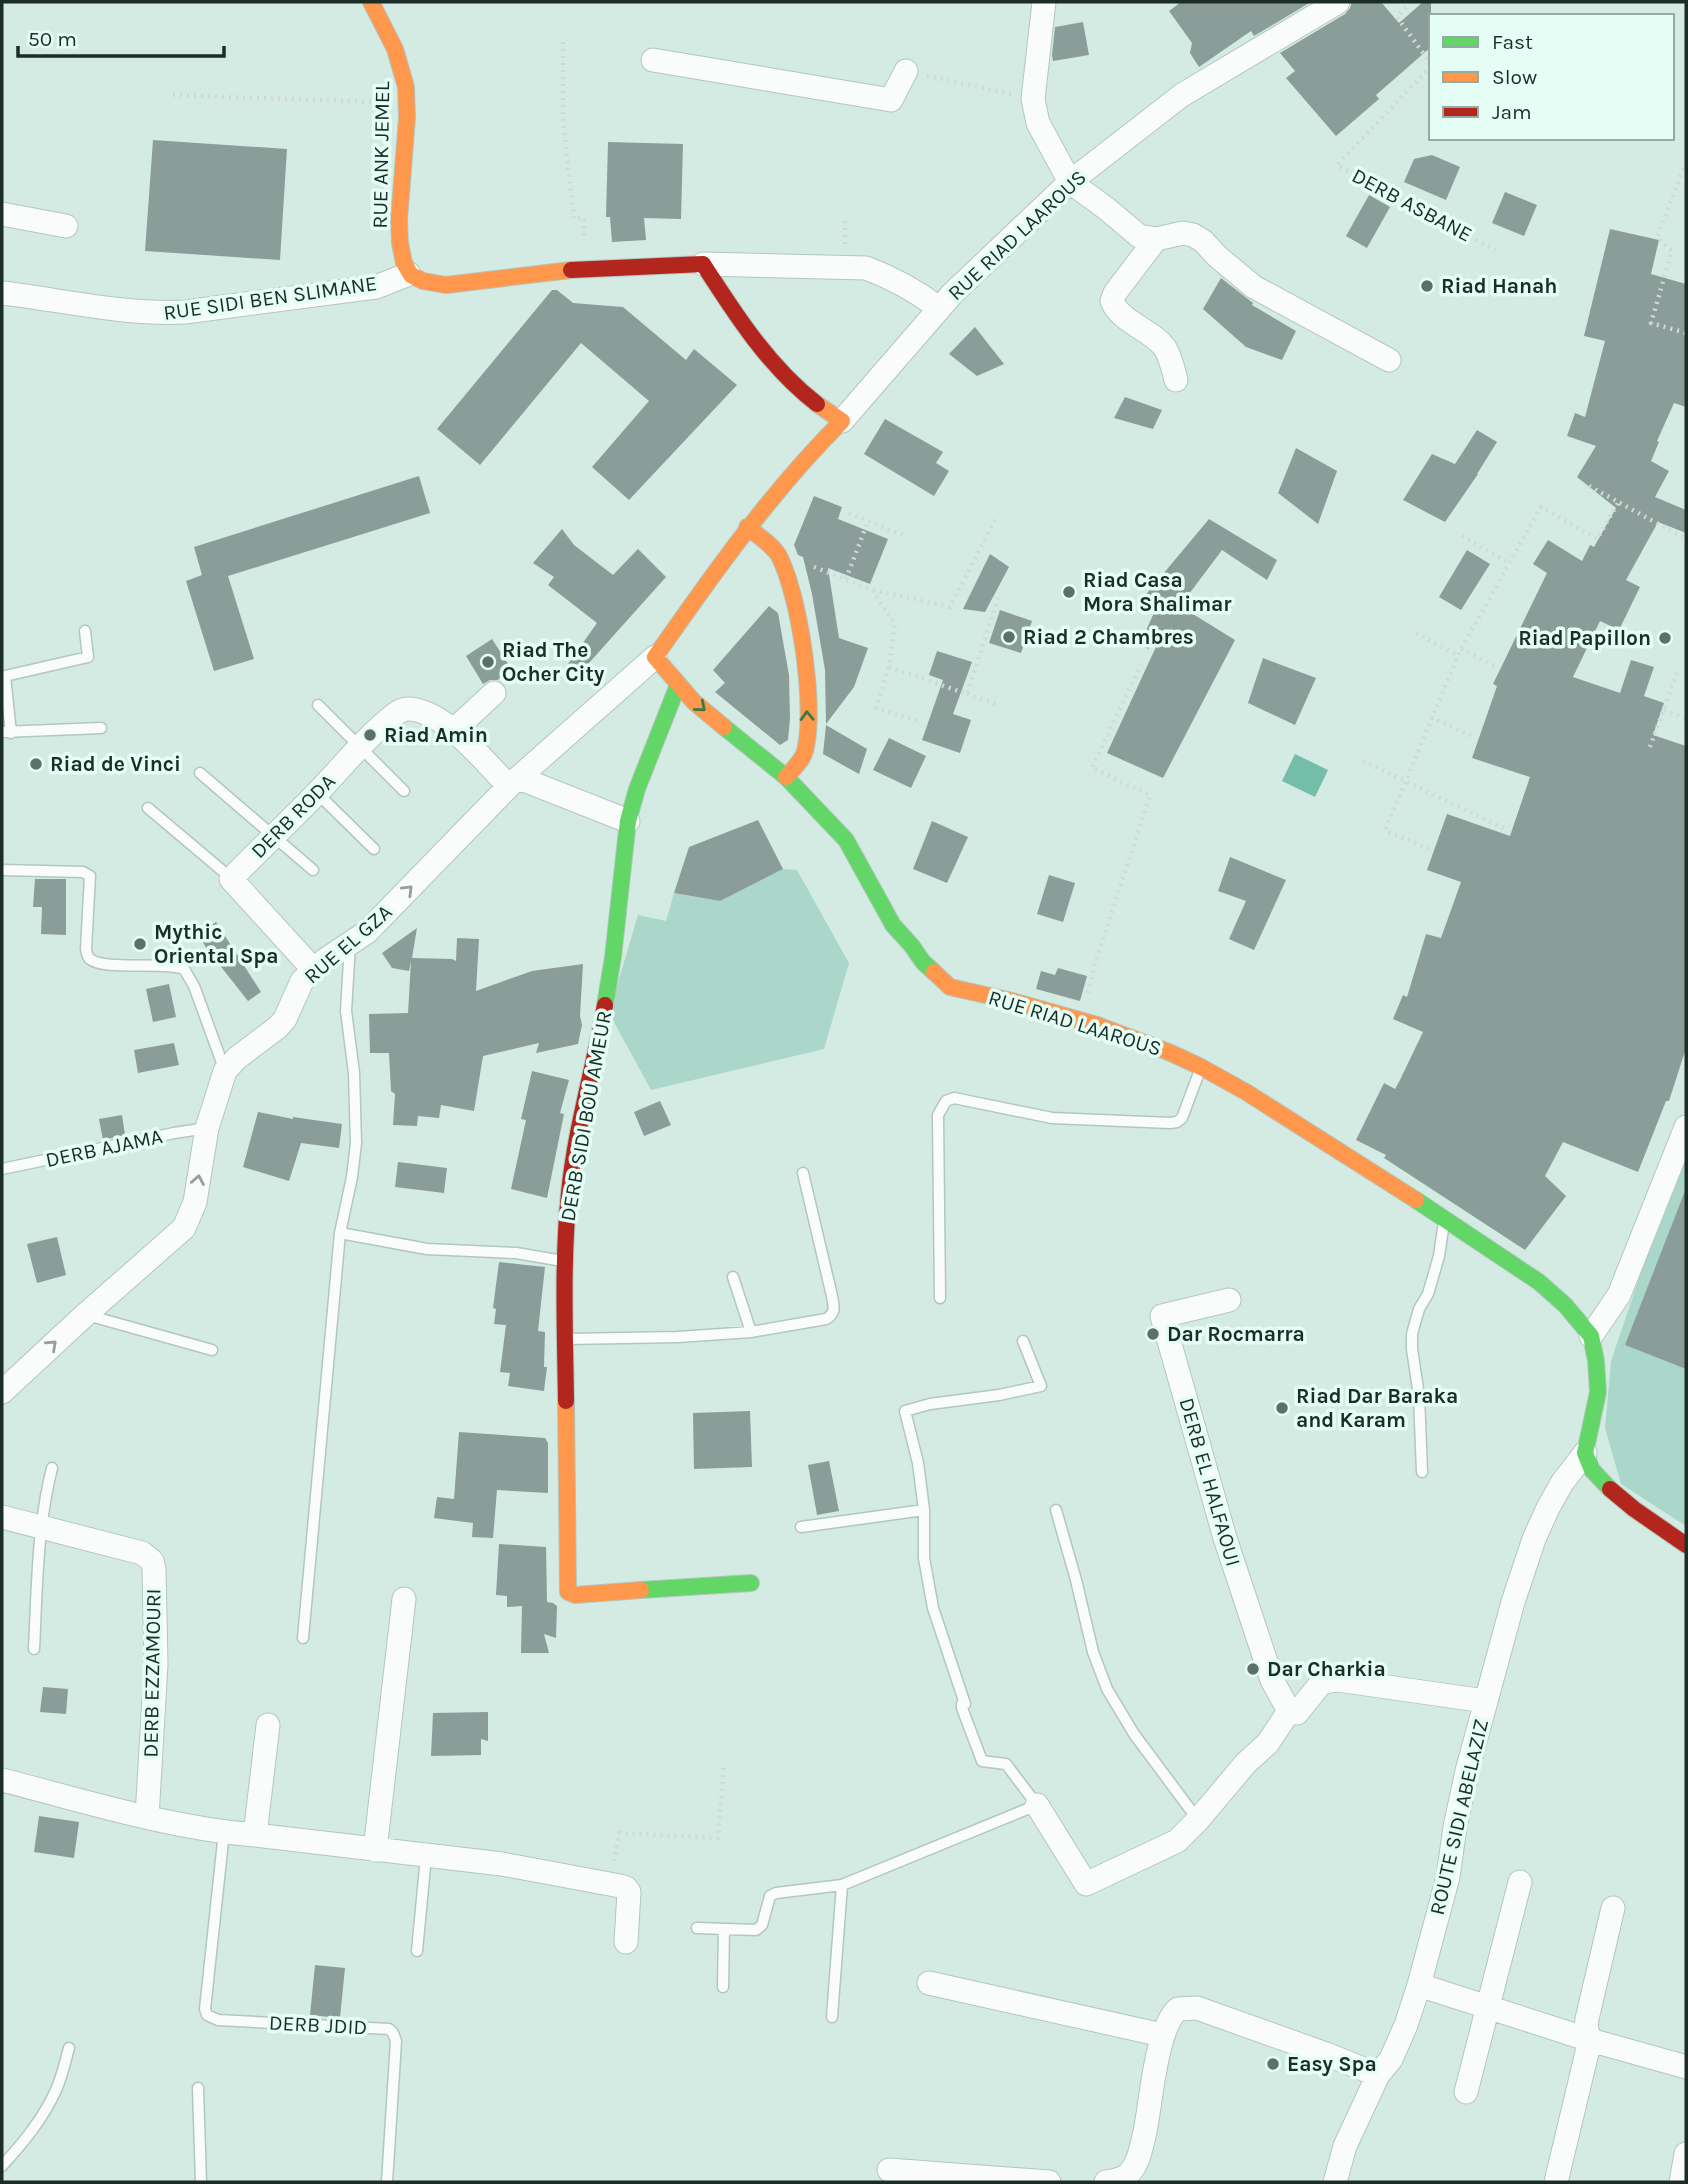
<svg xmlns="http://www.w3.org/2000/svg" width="1688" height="2184" viewBox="0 0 1688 2184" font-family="Karla,sans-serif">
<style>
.green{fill:#abd7ca}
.water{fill:#73bda9}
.building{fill:#8b9d98}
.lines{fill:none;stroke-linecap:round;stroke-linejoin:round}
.lane-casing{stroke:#b3c6c0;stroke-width:13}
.street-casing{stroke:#b3c6c0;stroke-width:25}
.fast-casing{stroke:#b3c6c0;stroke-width:18}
.slow-casing{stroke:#b3c6c0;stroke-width:18}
.jam-casing{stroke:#b3c6c0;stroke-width:18}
.path{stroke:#d1d9d6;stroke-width:4.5;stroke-dasharray:2 5;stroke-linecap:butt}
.lane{stroke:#f9fcfb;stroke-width:10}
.street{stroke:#f9fcfb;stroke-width:23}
.fast{stroke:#63d668;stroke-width:16}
.slow{stroke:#ff974d;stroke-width:16}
.jam{stroke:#b3261e;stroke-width:16}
.oneway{stroke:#3c7944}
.oneway2{stroke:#969f9c}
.poi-dot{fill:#5c7069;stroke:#e4fef5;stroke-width:2.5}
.labels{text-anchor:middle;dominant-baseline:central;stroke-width:7;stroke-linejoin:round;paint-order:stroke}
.street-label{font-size:21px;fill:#1c2d27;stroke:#e4fef5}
.poi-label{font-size:21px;font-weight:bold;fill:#1c2d27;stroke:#e4fef5;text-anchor:start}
</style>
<rect width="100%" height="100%" fill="#d4ebe4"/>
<path class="green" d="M 783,869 L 797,870 L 849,963 L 824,1049 L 651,1090 L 609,1013 L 638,915 L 666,921 L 674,893 L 720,901 Z
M 1686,1140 L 1686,1526 L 1621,1484 L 1605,1428 L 1611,1361 Z"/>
<path class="water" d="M 1295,754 L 1328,770 L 1315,797 L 1282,781 Z"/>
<path class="building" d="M 1181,2 L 1311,2 L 1254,36 L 1251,31 L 1199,67 L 1190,53 L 1192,43 L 1169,11 Z
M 1352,2 L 1381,2 L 1399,23 L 1423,2 L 1431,2 L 1431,47 L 1376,95 L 1379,99 L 1336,136 L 1286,78 L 1295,71 L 1280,53 L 1345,14 L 1350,8 Z
M 1083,22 L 1089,55 L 1053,61 L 1052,55 L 1055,27 Z
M 153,140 L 287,149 L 280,260 L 145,251 Z
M 608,142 L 683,144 L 681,219 L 644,218 L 646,240 L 612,242 L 610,217 L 606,217 Z
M 1432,155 L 1460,167 L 1446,200 L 1404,182 L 1414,159 Z
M 1505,192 L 1537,205 L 1524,236 L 1492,223 Z
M 1369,195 L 1390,207 L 1367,248 L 1346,236 Z
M 1610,229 L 1659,240 L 1651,274 L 1686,284 L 1686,407 L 1674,403 L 1657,441 L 1659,442 L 1651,461 L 1669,471 L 1655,497 L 1686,510 L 1686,533 L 1658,522 L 1626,580 L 1640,587 L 1619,630 L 1600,621 L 1573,677 L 1620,693 L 1631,660 L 1654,667 L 1644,696 L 1664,703 L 1653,735 L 1686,746 L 1686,1048 L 1669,1101 L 1666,1101 L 1638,1172 L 1563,1142 L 1545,1176 L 1566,1196 L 1525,1250 L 1384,1158 L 1386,1155 L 1356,1140 L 1384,1083 L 1395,1089 L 1400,1080 L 1423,1032 L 1393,1019 L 1403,995 L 1407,997 L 1426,934 L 1441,938 L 1461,882 L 1427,870 L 1447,814 L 1510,836 L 1530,777 L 1472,758 L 1497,686 L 1493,684 L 1547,573 L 1533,564 L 1548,540 L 1582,561 L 1590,545 L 1594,547 L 1616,508 L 1577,477 L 1596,446 L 1567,436 L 1575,413 L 1585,417 L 1605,341 L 1584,336 Z
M 1221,278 L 1253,303 L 1252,305 L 1296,331 L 1282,360 L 1246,347 L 1203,309 Z
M 552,290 L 557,290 L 573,303 L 623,307 L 686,360 L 694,349 L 737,385 L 629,500 L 592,467 L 649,401 L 581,343 L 480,465 L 437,429 Z
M 975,327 L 1004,364 L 977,376 L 949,354 Z
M 1125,397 L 1162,410 L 1153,429 L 1114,418 Z
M 885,419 L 943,452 L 936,463 L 949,471 L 934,496 L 864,454 Z
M 1477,430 L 1497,442 L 1477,474 L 1478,474 L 1445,522 L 1403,500 L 1432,454 L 1455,464 Z
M 1296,448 L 1337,471 L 1318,524 L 1278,493 Z
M 419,476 L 430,513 L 228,576 L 254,659 L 214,671 L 186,581 L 202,575 L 194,547 Z
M 814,496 L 842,507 L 838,519 L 888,539 L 870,584 L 828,568 L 839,638 L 868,648 L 854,687 L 826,724 L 825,670 L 812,594 L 803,557 L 798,555 L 794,545 Z
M 1209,519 L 1277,560 L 1267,580 L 1222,550 L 1180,606 L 1235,640 L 1163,778 L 1107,753 L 1161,636 L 1159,634 L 1148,649 L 1140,644 L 1157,606 L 1143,598 Z
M 562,529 L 574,545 L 613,575 L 638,549 L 666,577 L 580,673 L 568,664 L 597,623 L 548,585 L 554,577 L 533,563 Z
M 1467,550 L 1490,564 L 1461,610 L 1439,597 Z
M 990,554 L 1009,567 L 985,612 L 963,609 Z
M 769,606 L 778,613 L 789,675 L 790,718 L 788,740 L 780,745 L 715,692 L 725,683 L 713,670 Z
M 1000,610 L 1032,621 L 1021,653 L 989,643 Z
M 492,639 L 510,667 L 498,680 L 490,680 L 483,684 L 466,656 Z
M 937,651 L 972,662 L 953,714 L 971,720 L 960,753 L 922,740 L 943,680 L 929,675 Z
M 1263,658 L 1316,678 L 1295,725 L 1248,703 Z
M 826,725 L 867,749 L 859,774 L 823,754 Z
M 889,738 L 926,756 L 911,788 L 873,770 Z
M 758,820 L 783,869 L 720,901 L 674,893 L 689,847 Z
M 932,821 L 968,837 L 947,883 L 913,869 Z
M 1230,857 L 1286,880 L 1254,950 L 1229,939 L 1246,901 L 1218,891 Z
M 1049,875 L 1075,883 L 1063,922 L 1037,914 Z
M 35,879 L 66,879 L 66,935 L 41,934 L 42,907 L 33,907 Z
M 216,922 L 261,992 L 248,1001 L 207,949 L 198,934 Z
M 417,928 L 412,958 L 452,959 L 456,961 L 457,938 L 479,939 L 476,991 L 532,971 L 583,964 L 580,1016 L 582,1025 L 578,1044 L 536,1053 L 539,1043 L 483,1056 L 474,1111 L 441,1105 L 439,1118 L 418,1116 L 417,1126 L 393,1125 L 395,1094 L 391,1091 L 389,1053 L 370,1053 L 369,1014 L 408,1013 L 411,961 L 409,971 L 392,968 L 382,953 Z
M 1058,968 L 1087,976 L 1080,1001 L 1036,989 L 1041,971 L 1055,975 Z
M 169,984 L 176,1017 L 153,1022 L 146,989 Z
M 174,1043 L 179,1065 L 138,1073 L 134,1050 Z
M 532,1071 L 569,1080 L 560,1113 L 564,1114 L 547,1198 L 511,1189 L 526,1120 L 521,1119 Z
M 660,1101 L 671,1125 L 644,1136 L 634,1112 Z
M 258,1112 L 293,1119 L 293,1117 L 342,1124 L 339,1148 L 301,1143 L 289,1181 L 243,1167 Z
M 122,1115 L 125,1135 L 103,1140 L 99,1119 Z
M 398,1162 L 447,1168 L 444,1193 L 395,1187 Z
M 1685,1191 L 1686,1191 L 1686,1369 L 1625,1345 Z
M 57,1237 L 66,1275 L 37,1283 L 27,1244 Z
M 499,1262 L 545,1267 L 538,1331 L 545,1332 L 544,1367 L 547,1367 L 544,1391 L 508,1386 L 510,1373 L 500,1372 L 506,1325 L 494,1324 L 496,1309 L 493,1308 Z
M 750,1411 L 752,1467 L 694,1469 L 693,1413 Z
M 459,1432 L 545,1438 L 548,1443 L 548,1493 L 497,1490 L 493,1538 L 472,1537 L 473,1523 L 434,1518 L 437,1497 L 454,1499 Z
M 829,1461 L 839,1511 L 817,1515 L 808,1465 Z
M 499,1544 L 546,1547 L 547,1602 L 553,1603 L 557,1606 L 556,1638 L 544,1634 L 549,1653 L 521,1653 L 522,1606 L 507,1607 L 507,1596 L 496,1595 Z
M 43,1687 L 68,1689 L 66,1714 L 40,1712 Z
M 488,1712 L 488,1741 L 481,1739 L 481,1755 L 431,1756 L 433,1713 Z
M 39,1816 L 79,1822 L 74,1858 L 34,1852 Z
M 315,1965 L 345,1968 L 340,2018 L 310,2015 Z"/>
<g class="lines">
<defs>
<path id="lane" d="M 318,705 L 404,791
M 2,732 L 101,728
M 11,733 L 5,676 L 88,657 L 85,631
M 200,773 L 313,870
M 317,793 L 374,849
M 148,808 L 231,878
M 2,870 L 83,872 L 90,876 L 86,949 C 87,953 87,957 90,959 C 104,971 164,961 184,969 L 194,986 L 225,1071
M 2,1169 L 174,1133 L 207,1128
M 340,1233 L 427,1249 L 516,1253 L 563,1261
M 733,1277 L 751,1332
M 940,1298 L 938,1115 L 946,1101 L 954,1098 L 1052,1118 L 1170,1123 L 1177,1122 L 1182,1118 L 1200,1070
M 87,1315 L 212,1350
M 568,1339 L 678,1337 L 751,1332 L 826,1319 C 836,1313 834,1307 832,1296 L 803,1173
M 1422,1472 L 1419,1396 L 1412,1349 L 1412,1334 L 1419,1309 L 1428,1294 L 1439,1256 L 1444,1222
M 1056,1510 L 1076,1580 L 1093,1652 L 1107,1689 L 1134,1734 L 1198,1820
M 801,1527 L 924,1510 L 918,1463 L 905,1411 L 930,1404 L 999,1395 L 1041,1386 L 1023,1341
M 303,1638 L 340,1233 L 352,1177 L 356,1143 L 354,1073 L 346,1011 L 350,944
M 34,1649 C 37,1588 37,1528 52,1468
M 224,1832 L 205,2009 L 207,2015 L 218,2020 L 389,2029 L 393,2033 L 396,2041 L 387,2182
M 697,1928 L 756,1930 L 762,1925 L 770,1896 L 776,1893 L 842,1885 L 1037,1805 L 1006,1764 L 982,1761 L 962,1708 L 962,1704 L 965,1704 L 933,1608 L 924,1558 L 924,1510
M 417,1951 L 426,1856
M 723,1987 L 724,1930
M 832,2017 L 842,1885
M 198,2088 L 201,2182
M 2,2166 C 23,2143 43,2119 56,2090 C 62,2077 65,2062 69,2048"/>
<path id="street" d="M 1044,2 L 1033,99 L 1038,123 L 1070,182 L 1107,209 L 1139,236 L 1156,239 L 1183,233 L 1193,235 L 1203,241 L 1218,257 L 1254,287 L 1389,360
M 653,60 L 891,100 L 906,71
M 2,214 L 66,226
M 1156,239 L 1115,293 L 1112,301 C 1121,323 1151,329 1165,348 C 1171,358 1173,369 1176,380
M 703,264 L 866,268 C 893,278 916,291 939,308
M 2,293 C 63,300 123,315 185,312 L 376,287 L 409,274
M 842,421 L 952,294 L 1070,182 L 1182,95 L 1338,2
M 453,731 L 494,693
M 519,778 L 628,821
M 313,969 L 231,879 C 260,849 290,821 319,791 C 343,766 366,737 394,715 C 398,712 403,709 408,709 C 444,709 485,763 509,786
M 1229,1300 L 1162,1316 L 1225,1538 L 1272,1680 L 1289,1711 L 1297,1713 L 1322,1682 L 1338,1680 L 1485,1701
M 1591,1336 L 1619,1295 L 1686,1127
M 2,1392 L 85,1315 L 184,1228 L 195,1202 L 207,1128 L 225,1071 L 237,1058 L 278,1027 L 285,1019 L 302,981 L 325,960 L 367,932 L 509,786 L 655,657
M 2,1517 L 142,1553 L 152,1561 L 154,1569 L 156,1664 L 147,1817
M 2,1780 C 85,1801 169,1828 255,1835 L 268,1725
M 1037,1805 L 1086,1884 L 1177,1841 L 1198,1820 L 1246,1763 L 1268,1743 L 1289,1711
M 255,1835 L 502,1864 L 620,1886 L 626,1888 L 629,1892 L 626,1942
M 375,1850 L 404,1599
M 929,1983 L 1162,2035
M 1419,1985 L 1590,2040 L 1686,2067
M 1466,2092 L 1520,1882
M 889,2170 L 1049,2182
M 1106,2182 C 1113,2181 1120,2180 1126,2176 C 1139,2166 1141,2147 1145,2132 C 1151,2102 1156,2028 1178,2009 L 1197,2008 L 1326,2054 L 1378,2075
M 1335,2182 L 1345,2146 L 1378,2075 L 1391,2059 L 1406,2025 L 1419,1985 L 1448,1877 L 1455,1827 L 1467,1771 L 1513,1602 L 1534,1539 L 1548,1508 L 1562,1483 L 1585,1453
M 1556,2182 L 1590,2040 L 1586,2027 L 1587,2019 L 1613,1908
M 1681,2182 L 1686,2154"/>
<path id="fast" d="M 724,727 L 786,777 L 846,840 L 893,925 L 912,946 L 923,962 L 934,972
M 605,1005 L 613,957 L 628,821 L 637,789 L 678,685
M 1416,1200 L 1539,1282 L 1565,1305 L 1591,1336 L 1596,1361 L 1598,1392 L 1585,1453 L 1592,1470 L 1610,1489
M 641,1590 L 751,1583"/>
<path id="slow" d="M 371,2 L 395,49 L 406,87 L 407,118 L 399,220 L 400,243 L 404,263 L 411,275 L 423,281 L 446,285 L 571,270
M 747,527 C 757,535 773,545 779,556 C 800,597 816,707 805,751 C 803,760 792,770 786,777
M 724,727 L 694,702 L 655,657 C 713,574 770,493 842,421 L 817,404
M 934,972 L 950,987 L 1012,1001 L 1097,1025 L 1171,1053 L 1201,1067 L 1246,1092 L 1416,1200
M 566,1401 L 568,1592 L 575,1595 L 641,1590"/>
<path id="jam" d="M 571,270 L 703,264 C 735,314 769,367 817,404
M 566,1401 C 565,1332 562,1262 569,1193 C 575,1130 594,1068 605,1005
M 1610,1489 L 1634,1509 L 1686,1545"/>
</defs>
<use href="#lane" class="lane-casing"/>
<use href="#street" class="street-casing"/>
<use href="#fast" class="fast-casing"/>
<use href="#slow" class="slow-casing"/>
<use href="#jam" class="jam-casing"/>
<path class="path" d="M 1411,2 L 1397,17 L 1431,64
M 563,42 L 563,119 L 574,219 L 584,218 L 584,239
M 1431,66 L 1337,165 L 1495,250
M 927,76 L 1011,94
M 173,95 L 379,102
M 1686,162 L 1657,237 L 1672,251 L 1651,323 L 1686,333
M 845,244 L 845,216
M 1589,486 L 1686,539
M 849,513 L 905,536
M 1462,536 L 1509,563
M 814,567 L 872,590 L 895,624 L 889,667 L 967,694 L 998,598
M 846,579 L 868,521
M 873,590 L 950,607 L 997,516
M 1416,633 L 1459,656
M 1461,649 L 1495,666
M 889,667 L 876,708 L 921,722
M 967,694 L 998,705
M 1664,710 L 1686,718
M 1431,717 L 1474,737
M 1650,747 L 1677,673
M 1363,761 L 1505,829
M 1429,849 L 1385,830 L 1461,649 L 1541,507 L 1597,539 L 1618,503
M 1088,993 L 1095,964 L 1150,795 L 1092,768 L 1141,665
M 614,1861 L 619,1833 L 718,1838 L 724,1764"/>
<use href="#lane" class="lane"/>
<use href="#street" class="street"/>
<use href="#fast" class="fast"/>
<use href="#slow" class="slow"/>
<use href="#jam" class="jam"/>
</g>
<defs><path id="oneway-chevron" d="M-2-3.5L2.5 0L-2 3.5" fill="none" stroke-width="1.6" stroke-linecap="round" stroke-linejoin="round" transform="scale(1.75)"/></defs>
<g class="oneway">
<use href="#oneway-chevron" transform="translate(701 707) rotate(40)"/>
<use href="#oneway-chevron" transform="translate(807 716) rotate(-92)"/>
</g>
<g class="oneway2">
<use href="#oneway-chevron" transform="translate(408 890) rotate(-45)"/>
<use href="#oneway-chevron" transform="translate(198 1180) rotate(-80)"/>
<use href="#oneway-chevron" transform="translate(52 1345) rotate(-43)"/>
</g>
<g class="poi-dot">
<circle cx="1427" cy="286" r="7"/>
<circle cx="1069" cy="592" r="7"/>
<circle cx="1009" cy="637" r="7"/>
<circle cx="1665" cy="638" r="7"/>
<circle cx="488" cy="662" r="7"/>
<circle cx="370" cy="735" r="7"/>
<circle cx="36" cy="764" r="7"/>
<circle cx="140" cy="944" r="7"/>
<circle cx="1153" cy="1334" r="7"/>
<circle cx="1282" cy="1408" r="7"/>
<circle cx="1253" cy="1669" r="7"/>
<circle cx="1273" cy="2064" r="7"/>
</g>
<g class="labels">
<g class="street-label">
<text transform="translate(381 155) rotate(-89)">RUE ANK JEMEL</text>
<text transform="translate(1412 205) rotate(28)">DERB ASBANE</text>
<text transform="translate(1017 235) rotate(-43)">RUE RIAD LAAROUS</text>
<text transform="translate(270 298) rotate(-8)">RUE SIDI BEN SLIMANE</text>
<text transform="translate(293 816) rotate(-45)">DERB RODA</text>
<text transform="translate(348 944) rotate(-41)">RUE EL GZA</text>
<text transform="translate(1075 1023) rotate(17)">RUE RIAD LAAROUS</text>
<text transform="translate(586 1116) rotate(-80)">DERB SIDI BOU AMEUR</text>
<text transform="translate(104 1148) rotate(-12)">DERB AJAMA</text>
<text transform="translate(1210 1482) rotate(74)">DERB EL HALFAOUI</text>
<text transform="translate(152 1673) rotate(-89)">DERB EZZAMOURI</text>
<text transform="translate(1459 1817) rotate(-77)">ROUTE SIDI ABELAZIZ</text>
<text transform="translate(318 2025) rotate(3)">DERB JDID</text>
</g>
<g class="poi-label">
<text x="1441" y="286">Riad Hanah</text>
<text x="1083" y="580">Riad Casa<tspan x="1083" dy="24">Mora Shalimar</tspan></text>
<text x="1023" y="637">Riad 2 Chambres</text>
<text x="1651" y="638" text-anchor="end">Riad Papillon</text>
<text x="502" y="650">Riad The<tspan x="502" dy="24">Ocher City</tspan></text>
<text x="384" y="735">Riad Amin</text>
<text x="50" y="764">Riad de Vinci</text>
<text x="154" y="932">Mythic<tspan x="154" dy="24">Oriental Spa</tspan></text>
<text x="1167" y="1334">Dar Rocmarra</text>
<text x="1296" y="1396">Riad Dar Baraka<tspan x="1296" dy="24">and Karam</tspan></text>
<text x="1267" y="1669">Dar Charkia</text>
<text x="1287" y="2064">Easy Spa</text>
</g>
</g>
<rect width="1688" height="2184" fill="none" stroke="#1c2d27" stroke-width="7"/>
<rect x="1429" y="14" width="245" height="126" fill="#e4fef5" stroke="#94aaa3" stroke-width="2"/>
<rect x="1443" y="37" width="35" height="10" fill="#63d668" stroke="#94aaa3" stroke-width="2"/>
<text x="1492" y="49" font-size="21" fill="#1c2d27">Fast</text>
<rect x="1443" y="72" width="35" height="10" fill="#ff974d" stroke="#94aaa3" stroke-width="2"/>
<text x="1492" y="84" font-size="21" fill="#1c2d27">Slow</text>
<rect x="1443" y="107" width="35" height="10" fill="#b3261e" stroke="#94aaa3" stroke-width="2"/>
<text x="1492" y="119" font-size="21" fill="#1c2d27">Jam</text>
<path d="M18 46v10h206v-10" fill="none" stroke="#1c2d27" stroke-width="3.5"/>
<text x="28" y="46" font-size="21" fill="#1c2d27" stroke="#e4fef5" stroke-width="5" paint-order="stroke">50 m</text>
</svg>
